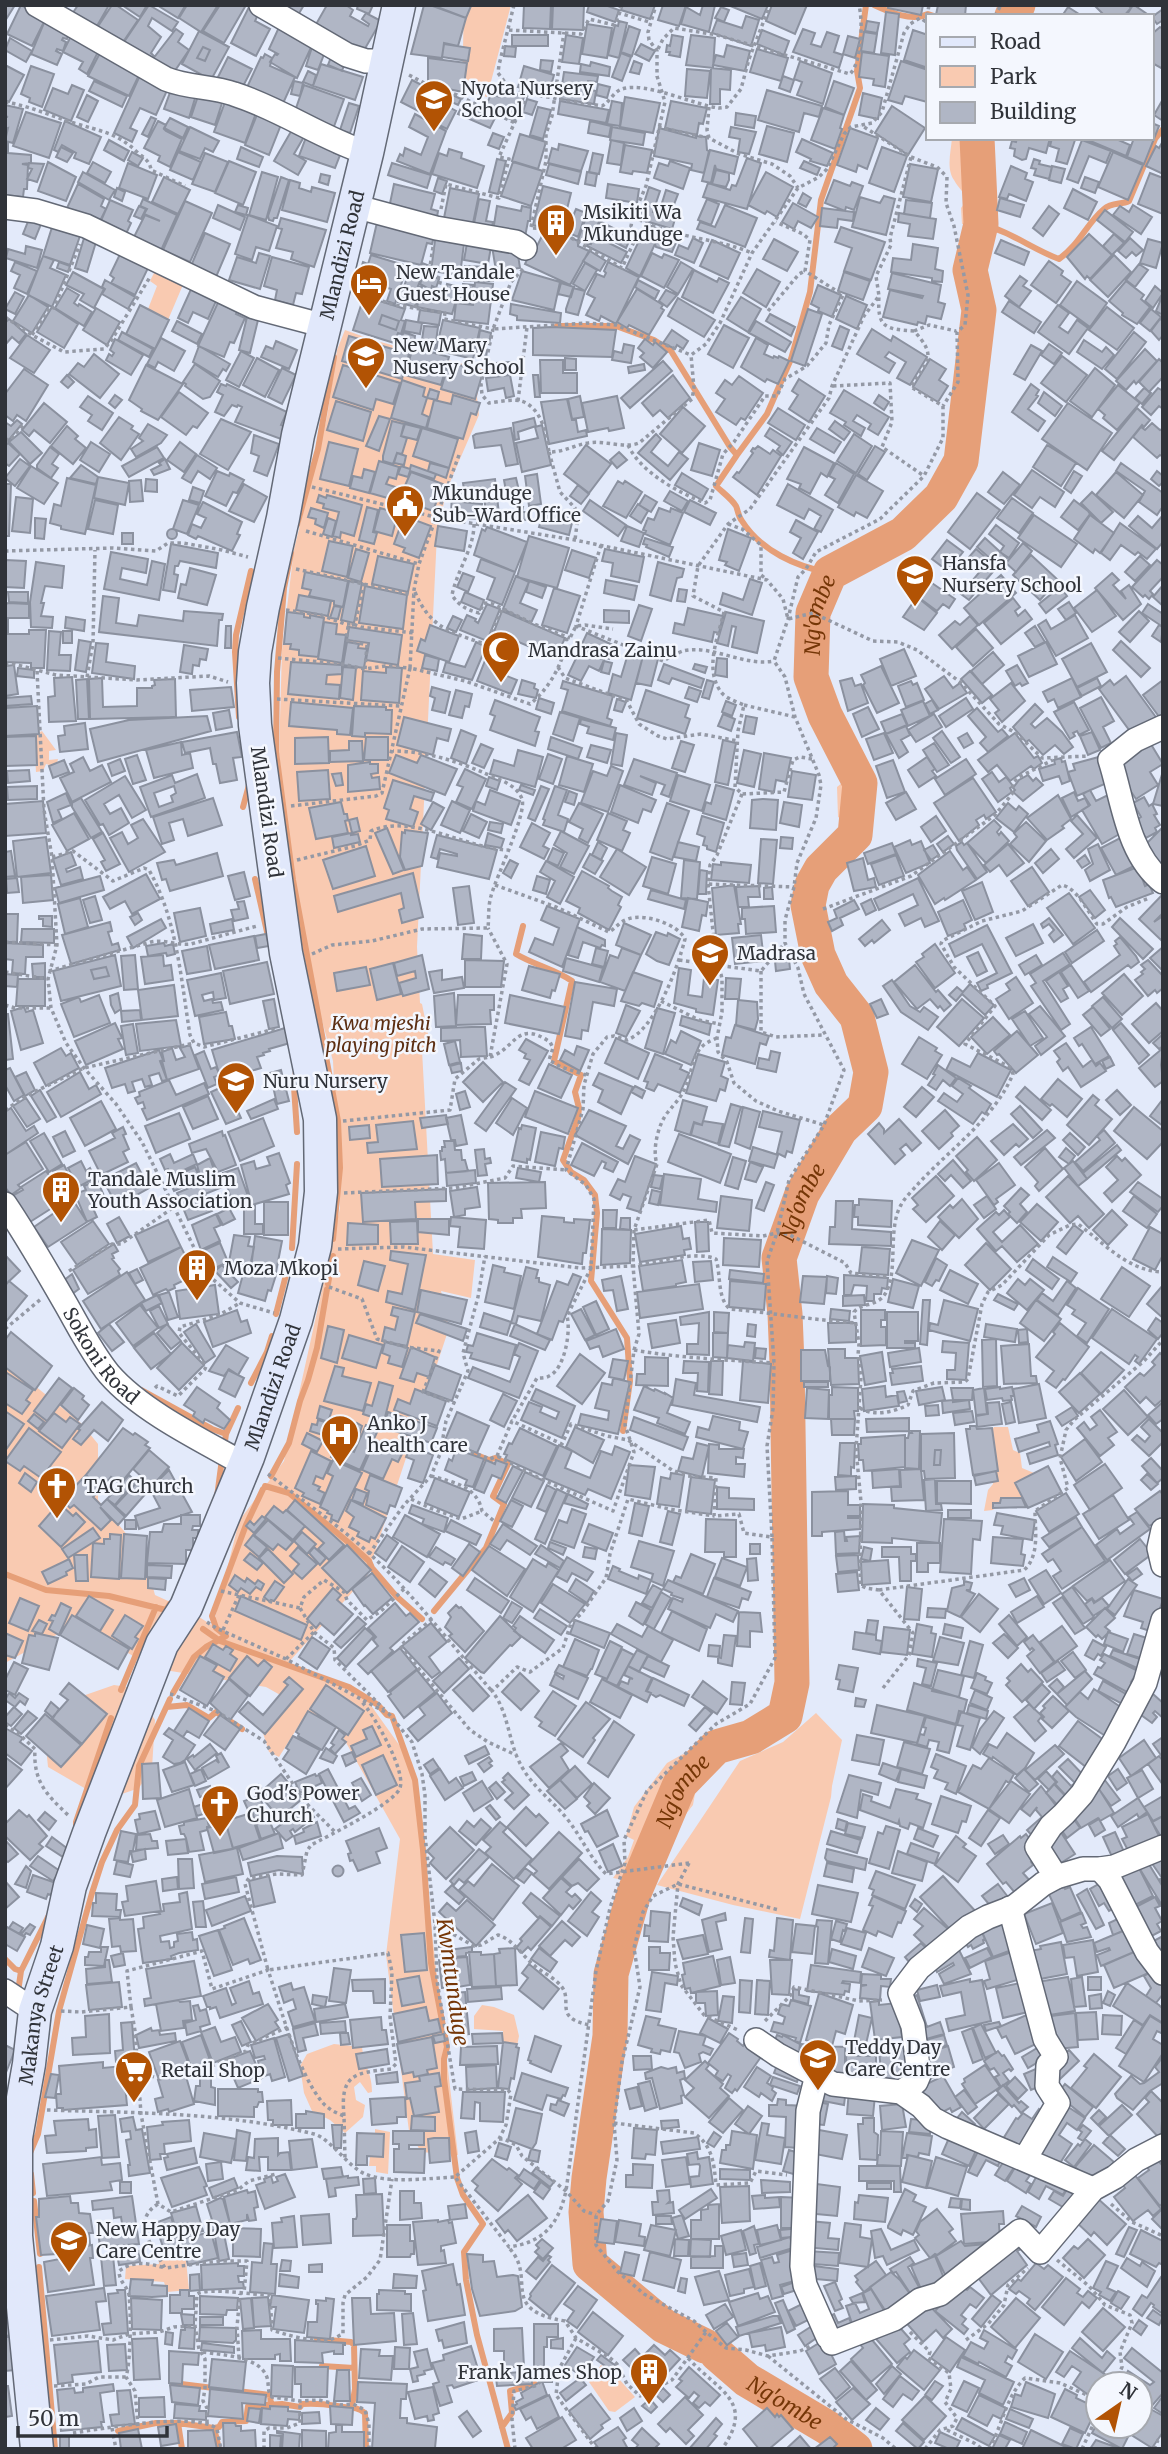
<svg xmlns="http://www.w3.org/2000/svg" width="1168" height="2454" viewBox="0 0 1168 2454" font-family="Merriweather,serif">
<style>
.green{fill:#f9cab1}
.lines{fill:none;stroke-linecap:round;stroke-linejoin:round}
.stream{stroke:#e69f78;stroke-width:6}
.river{stroke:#e69f78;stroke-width:35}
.building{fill:#b0b6c5;stroke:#8b919f;stroke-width:2;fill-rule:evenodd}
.street-casing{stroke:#636976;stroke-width:26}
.secondary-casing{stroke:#636976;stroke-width:35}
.path{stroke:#9499a5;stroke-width:3.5;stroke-dasharray:3.5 3.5;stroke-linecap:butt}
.street{stroke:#fff;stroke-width:23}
.secondary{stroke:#e1e8fb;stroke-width:32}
.labels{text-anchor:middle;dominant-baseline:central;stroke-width:5;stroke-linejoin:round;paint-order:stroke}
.poi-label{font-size:19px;fill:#303339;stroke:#f4f7fe;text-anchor:start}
.street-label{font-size:19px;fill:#303339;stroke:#f4f7fe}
.park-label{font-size:19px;font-style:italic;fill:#5d2f13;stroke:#f4f7fe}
.water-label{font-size:21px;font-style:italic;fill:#753607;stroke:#f4f7fe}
</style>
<rect width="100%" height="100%" fill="#e3eafa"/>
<path class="green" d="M 464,5 L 511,5 L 487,97 L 462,90 Z
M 952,138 L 982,138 L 983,198 L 989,203 L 984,210 L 983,217 L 975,224 L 962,224 L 961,208 L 967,200 C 964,191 958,188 954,180 C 946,169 951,151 952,138 Z
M 161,271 L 185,280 L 168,320 L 148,309 L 157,286 L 150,281 L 154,273 Z
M 345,330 L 373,340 L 482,369 L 477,397 L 479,415 L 447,489 L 437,534 L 417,947 L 420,1003 L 422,1004 L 431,1048 L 422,1050 L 433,1254 L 475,1260 L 471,1298 L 441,1291 L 449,1328 L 367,1576 L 287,1664 L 365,1697 L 412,1763 L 458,2155 L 421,2152 L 409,2131 L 386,1955 L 400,1839 L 339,1730 L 308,1711 L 279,1757 L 269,1752 L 263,1733 L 267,1732 L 291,1701 L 266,1687 L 153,1668 L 78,1623 L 5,1663 L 5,1364 L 9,1365 L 81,1423 L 98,1444 L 98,1500 L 144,1555 L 155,1595 L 190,1611 L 213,1626 L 239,1521 L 284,1461 L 340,1208 L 333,1061 L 299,936 L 279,754 L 282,650 L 294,549 L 327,417 L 337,350 Z
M 42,731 L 56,750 L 49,751 L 49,760 L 58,759 L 56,767 L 46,764 L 43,771 L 36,772 L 34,735 Z
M 843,782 C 854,784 852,790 854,799 L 844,805 L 848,813 L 842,819 L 838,817 L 837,787 Z
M 994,1427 L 1008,1427 L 1013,1450 L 1020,1453 L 1022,1468 L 1034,1473 L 1034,1477 L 1021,1501 L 1001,1500 L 993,1510 L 984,1511 L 988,1490 L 993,1484 L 986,1439 Z
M 114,1685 L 133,1688 L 155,1720 L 152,1768 L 139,1788 L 105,1800 L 48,1767 L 45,1737 L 71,1700 Z
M 816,1713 L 842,1740 L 832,1786 L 831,1797 L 800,1919 L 733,1905 L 657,1885 L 740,1761 L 783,1742 Z
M 683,1754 L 700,1765 L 693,1805 L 676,1827 L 668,1822 L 659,1851 L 645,1884 L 613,1878 L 628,1857 L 634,1840 L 626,1836 L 634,1807 L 667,1763 Z
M 482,2005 L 494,2007 L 514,2015 L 519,2036 L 516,2051 L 503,2041 L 503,2031 L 474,2029 L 474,2016 Z
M 334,2044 L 362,2047 C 364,2065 372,2073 372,2092 L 368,2093 L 360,2082 L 354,2087 L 356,2100 L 365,2105 L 363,2117 L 345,2133 L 330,2120 L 312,2111 L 304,2093 L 300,2066 L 307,2054 Z
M 375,2129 L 390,2132 L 388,2174 L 376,2172 L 376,2166 L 369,2166 L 370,2157 L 378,2157 L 381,2134 L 375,2133 Z
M 180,2245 L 183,2261 L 186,2260 L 189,2290 L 167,2292 L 164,2282 L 125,2279 L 126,2266 L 159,2264 L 157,2249 Z
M 601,2365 L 611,2370 L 635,2397 L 615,2412 L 609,2411 L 589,2382 Z"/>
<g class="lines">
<path class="stream" d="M 874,5 C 889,12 912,22 928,14 L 934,16
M 981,224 C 1010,231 1032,249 1059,259 C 1080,244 1087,223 1104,209 C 1112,202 1121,205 1129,201 L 1155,139 L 1163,129
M 557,326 L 616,326 L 654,340 L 671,351 L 730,447 L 737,455 L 716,486 C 722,492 731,498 736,506 C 738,510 738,516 742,521 C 761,551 797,567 830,573
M 737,455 L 767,414 L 791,359 L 810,292 L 821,200 L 860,88 L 857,71 L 866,5
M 297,525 L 318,449 L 334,357
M 291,553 L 284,588 L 277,672 L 276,752 L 293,880 L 338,1121 L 340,1168 L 333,1239
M 239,717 L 235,652 L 236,635 L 251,571
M 243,807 L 249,785
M 255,879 L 268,936
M 523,926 L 516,954 C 534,965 555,969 572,981 L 554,1061 L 581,1075 L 575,1092 L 579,1108 L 578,1118 L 563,1160 L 571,1172 L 584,1180 L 595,1195 L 597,1213 L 591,1281 L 627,1338 L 630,1381 L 623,1431
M 296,1071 L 294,1087 L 297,1132
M 292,1248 L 297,1164
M 328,1284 L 333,1256
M 276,1314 L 287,1271
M 251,1383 L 267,1352 L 272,1336
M 141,1390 L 212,1429 L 226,1434
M 224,1448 L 226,1434 L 238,1408
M 271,1476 L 289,1443 L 300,1401 L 308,1380 L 317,1348 L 327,1289
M 265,1486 L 289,1493 L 348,1542 L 369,1561 L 372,1568 L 396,1596 L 422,1619
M 217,1497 L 222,1459
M 5,1574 L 46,1590 L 109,1596 L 166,1610 L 170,1604
M 434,1611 L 486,1548 L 504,1504 L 493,1496 L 508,1464 L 495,1458 L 489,1460 L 474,1454
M 203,1629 L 220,1641 L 349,1687 L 378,1705 L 387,1715 L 392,1716 L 415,1780 L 423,1850 L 431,1963 L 447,2047 L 444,2059 L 444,2079 L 457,2178 L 463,2195 L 483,2224 L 464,2252 L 466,2280 L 477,2335 L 508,2449
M 121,1690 L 156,1607
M 173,1693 L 194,1657 L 206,1647 L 226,1636 L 216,1628 L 212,1616 L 246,1525 L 263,1489
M 167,1707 L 187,1705 L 209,1718 L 216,1712 L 242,1729
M 76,1830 L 76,1822 L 111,1718
M 5,1959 L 15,1969 L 21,1971
M 18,1992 L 21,1971 L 49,1915
M 30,2153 L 38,2134 L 59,2011 L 92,1893 L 102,1862 L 117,1830 L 135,1805 L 139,1766 L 170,1699
M 31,2174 L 33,2193
M 34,2201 L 40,2254
M 39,2267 L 55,2449
M 317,2339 L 351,2342 L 354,2345 L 355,2389 L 352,2406
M 322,2366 L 354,2368
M 173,2383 L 270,2395 L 271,2405
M 178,2423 L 182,2449
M 502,2427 L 512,2413 L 510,2391 L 535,2384
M 214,2428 L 219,2427 L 222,2422 L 246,2421 L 248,2406 L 282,2404 L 300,2407 L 302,2404 C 315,2403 325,2404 337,2406 C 348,2409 355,2405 365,2413 L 366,2449
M 118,2431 L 156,2423 L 178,2423 L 214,2428 L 219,2449"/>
<g class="river">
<path d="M 1012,16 L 1018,5"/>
<path id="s1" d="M 705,2346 L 664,2326 L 590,2264 L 586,2212 L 589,2178 L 610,2036 L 611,1974 L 634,1893 L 680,1784 L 716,1747 L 751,1737 L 785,1716 L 792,1683 L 787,1363 L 785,1314 L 779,1258 L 802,1194 L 840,1130 L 865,1106 L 871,1072 L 857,1017 L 831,984 L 818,955 L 808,905 L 812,885 L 821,869 L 855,835 L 860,783 L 825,715 L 811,677 L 813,613 L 830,573 L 903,534 L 941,497 L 961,461 L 979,310 L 970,270 L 981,224 L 977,138"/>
<path id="s2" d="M 717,2354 L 747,2380 L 828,2428 L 855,2449"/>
</g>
</g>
<path class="building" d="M 5,5 L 15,5 L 5,21 Z
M 21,5 L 46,18 L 32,46 L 7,34 Z
M 78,5 L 109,5 L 93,33 L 69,19 Z
M 112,5 L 116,5 L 138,20 L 119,48 L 93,34 Z
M 122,5 L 147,5 L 140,17 Z
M 149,5 L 178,22 L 172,31 L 152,18 L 148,26 L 161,37 L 151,53 L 154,56 L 147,66 L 120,48 Z
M 157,5 L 184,5 L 185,6 L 178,18 Z
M 187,5 L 218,5 L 201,32 L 179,18 Z
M 220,5 L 246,5 L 224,43 L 203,31 Z
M 250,5 L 260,10 L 255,21 L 270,29 L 256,56 L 231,43 Z
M 286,5 L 304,5 L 298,15 L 285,8 Z
M 327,5 L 346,5 L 353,10 L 350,16 L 368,26 L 369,24 L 362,19 L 366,13 L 381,21 L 363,52 L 315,26 Z
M 358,5 L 376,5 L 373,5 L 369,14 L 357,9 Z
M 424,5 L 430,5 L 466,18 L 458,46 L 444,43 L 442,58 L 411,54 Z
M 432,5 L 469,5 L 471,6 L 466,18 Z
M 524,5 L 551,5 L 550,29 L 523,28 Z
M 553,5 L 584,5 L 583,30 L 552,29 Z
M 589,5 L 605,5 L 619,10 L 615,22 L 587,12 Z
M 623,5 L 655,5 L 650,19 L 621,10 Z
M 663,5 L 686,5 L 679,26 L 658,20 Z
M 703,5 L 715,5 L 709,32 L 681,24 L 686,7 L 700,15 Z
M 728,5 L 768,5 L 762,19 Z
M 772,5 L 807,5 L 795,34 L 766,21 Z
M 888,5 L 923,5 L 921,15 L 888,8 Z
M 938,5 L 966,5 L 965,16 L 936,15 Z
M 1094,5 L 1128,5 L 1131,8 L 1124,16 L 1105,16 Z
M 1133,5 L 1134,5 L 1150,16 L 1126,16 Z
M 721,7 L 729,10 L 724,22 L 715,18 Z
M 1068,7 L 1082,16 L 1062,16 Z
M 1163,9 L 1163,20 L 1157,24 L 1152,17 Z
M 886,12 L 899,14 L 895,55 L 881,53 Z
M 746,16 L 759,20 L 751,46 L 712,33 L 717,20 L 742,28 Z
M 46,18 L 69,33 L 67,39 L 63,38 L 62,40 L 66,42 L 63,51 L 57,49 L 56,51 L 62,54 L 57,65 L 31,54 Z
M 619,21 L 627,23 L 619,58 L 608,55 L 615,25 L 618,26 Z
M 867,21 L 879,23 L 877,33 L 865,31 Z
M 587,24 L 612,28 L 607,58 L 582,54 Z
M 280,25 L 314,41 L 297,78 L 270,62 L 275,54 L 277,55 L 278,54 L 269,49 Z
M 629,26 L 640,30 L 632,56 L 621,52 Z
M 1160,27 L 1163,29 L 1163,69 L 1152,63 L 1152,34 Z
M 176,29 L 183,34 L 178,42 L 189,50 L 170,78 L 149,64 Z
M 803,29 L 815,33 L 811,44 L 821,47 L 827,32 L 839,36 L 834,52 L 843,55 L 839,68 L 793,52 Z
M 762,30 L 789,41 L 784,55 L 757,44 Z
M 913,30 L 928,35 L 928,68 L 904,60 Z
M 199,31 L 229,47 L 211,80 L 182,64 ZM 203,47 L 210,50 L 205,61 L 197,58 Z
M 73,32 L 100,48 L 87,74 L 79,69 L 83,62 L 63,52 Z
M 864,32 L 877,34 L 874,53 L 861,51 Z
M 512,35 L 548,35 L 548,46 L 512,46 Z
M 566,35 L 583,38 L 579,64 L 562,62 Z
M 672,35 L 683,37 L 680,57 L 669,55 L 670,52 L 666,52 L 667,45 L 670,46 Z
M 691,35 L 715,38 L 713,68 L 686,65 Z
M 848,36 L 860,39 L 855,58 L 843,54 Z
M 10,38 L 32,51 L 26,62 L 5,50 Z
M 313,44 L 326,49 L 318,70 L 306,66 Z
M 444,44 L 470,48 L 468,61 L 442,57 Z
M 641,44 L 655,51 L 649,61 L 635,54 Z
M 727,45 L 750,51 L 745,71 L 713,65 L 716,55 L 724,57 Z
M 505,46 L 516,47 L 515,57 L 504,56 Z
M 203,47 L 210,50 L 205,61 L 197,58 Z
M 757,49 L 788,58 L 781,81 L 750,72 Z
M 101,51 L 140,73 L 129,96 L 88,76 Z
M 333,52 L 347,57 L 342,71 L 328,65 Z
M 862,52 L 889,56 L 885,87 L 873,85 L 874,79 L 859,77 Z
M 621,53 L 631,57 L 622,81 L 612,77 Z
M 265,54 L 272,58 L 270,66 L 295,77 L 280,110 L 243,96 L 261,57 L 263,58 Z
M 228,57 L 252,69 L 240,92 L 216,81 Z
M 428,58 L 467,63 L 463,92 L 428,85 Z
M 541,60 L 553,61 L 551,72 L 540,70 Z
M 634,61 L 642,64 L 639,74 L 630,72 Z
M 800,61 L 832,73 L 823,104 L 797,95 L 802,82 L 794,79 Z
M 901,61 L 928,70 L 927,102 L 905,96 L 902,104 L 888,100 Z
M 591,62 L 610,67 L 609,76 L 580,72 L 581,64 L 590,66 Z
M 321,64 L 363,77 L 355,100 L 313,86 Z
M 5,65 L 24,75 L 9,102 L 5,100 Z
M 31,66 L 54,74 L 42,107 L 29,102 L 30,98 L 21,94 Z
M 524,66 L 554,75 L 548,96 L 518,87 Z
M 711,68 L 731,70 L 730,90 L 720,89 L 720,104 L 710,104 Z
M 687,69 L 710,71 L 707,98 L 685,96 Z
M 308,71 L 316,75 L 313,86 L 303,82 Z
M 564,72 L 598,76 L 597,82 L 588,81 L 586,89 L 596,91 L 594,104 L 560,99 Z
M 141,73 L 169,86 L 156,115 L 140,108 L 130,128 L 137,131 L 132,142 L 114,133 Z
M 783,76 L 794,80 L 790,92 L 779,88 Z
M 412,80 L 439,94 L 428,116 L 401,102 Z
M 94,81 L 127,96 L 122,107 L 89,91 Z
M 294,81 L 303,83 L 300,96 L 291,94 Z
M 834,81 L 854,88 L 844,115 L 825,107 Z
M 598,84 L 610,87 L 607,98 L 596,95 Z
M 72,85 L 84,90 L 71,121 L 44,110 L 53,88 L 68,94 Z
M 304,85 L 344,99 L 332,132 L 294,114 Z
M 172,87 L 196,95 L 189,118 L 164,109 Z
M 503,89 L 524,97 L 515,121 L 485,109 L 491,94 L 500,97 Z
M 442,90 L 461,99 L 458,105 L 439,96 Z
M 767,90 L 822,106 L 819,117 L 804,113 L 799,132 L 758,120 Z
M 199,93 L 223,100 L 215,125 L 191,117 Z
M 863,93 L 882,98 L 878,119 L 859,115 Z
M 228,94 L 259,105 L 245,143 L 214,132 Z
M 87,95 L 98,101 L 88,122 L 77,117 Z
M 625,97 L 660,103 L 653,133 L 620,127 Z
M 527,99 L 537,102 L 532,115 L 523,112 Z
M 1163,99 L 1163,121 L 1154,115 Z
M 560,101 L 609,110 L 606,123 L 558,114 Z
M 612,101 L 622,103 L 620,126 L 607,124 Z
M 671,101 L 707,108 L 703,124 L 699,123 L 697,135 L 665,128 Z
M 349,103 L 359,106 L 350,133 L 340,130 Z
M 463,104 L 495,118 L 490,128 L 458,114 Z
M 5,105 L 23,109 L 13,143 L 5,141 L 8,128 L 5,129 L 5,117 L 8,117 L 5,116 Z
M 447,106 L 456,111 L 447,129 L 437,124 Z
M 892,106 L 925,128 L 908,155 L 875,133 Z
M 260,107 L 284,117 L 269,155 L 245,145 Z
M 538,107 L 551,110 L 543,139 L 530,135 Z
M 823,108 L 844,115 L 840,128 L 842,129 L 835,149 L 811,140 Z
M 26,112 L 61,123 L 49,158 L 13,146 Z
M 736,113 L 756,116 L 754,128 L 735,125 Z
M 415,114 L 446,131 L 430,174 L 397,161 L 400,154 L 403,156 L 405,148 L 421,155 L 428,137 L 409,127 Z
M 151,117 L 156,119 L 148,137 L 142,134 Z
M 170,118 L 188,127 L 183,138 L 164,128 Z
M 65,121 L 101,137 L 89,164 L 74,158 L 76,153 L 62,145 L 58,152 L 54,150 Z
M 158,121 L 166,125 L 164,129 L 166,131 L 182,139 L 170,167 L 158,161 L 160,156 L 144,148 Z
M 590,121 L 611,126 L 609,137 L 588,133 Z
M 1152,123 L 1159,126 L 1144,164 L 1127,157 L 1134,138 L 1152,138 Z
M 767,126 L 794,133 L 787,162 L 759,154 Z
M 190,127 L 219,141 L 213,152 L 205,148 L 200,159 L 179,151 Z
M 612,127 L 645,133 L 643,145 L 610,140 Z
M 731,127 L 756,132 L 749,154 L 738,152 L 740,139 L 729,137 Z
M 293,128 L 305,135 L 294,154 L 306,161 L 298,175 L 274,161 Z
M 659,128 L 696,138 L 696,136 L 706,137 L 707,150 L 709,151 L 704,173 L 691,170 L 692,164 L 654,156 Z
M 850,128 L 878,138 L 867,169 L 858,165 L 856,172 L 837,165 Z
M 308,132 L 338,143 L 334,153 L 340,155 L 335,168 L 299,156 Z
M 493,133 L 504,137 L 499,149 L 488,145 Z
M 520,134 L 546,142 L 538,169 L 512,161 Z
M 1017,138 L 1050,138 L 1046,153 L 1029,148 L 1026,159 L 1022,160 L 1014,156 L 1015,149 L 1010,148 L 1012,141 L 1016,142 Z
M 1052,138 L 1075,140 L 1067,164 L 1056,161 L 1059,149 L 1050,146 Z
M 1083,138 L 1114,138 L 1130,145 L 1126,156 Z
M 802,139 L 833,153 L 827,166 L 810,161 L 811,159 L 796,152 Z
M 109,140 L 129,151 L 124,161 L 104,150 Z
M 611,140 L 624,143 L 621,165 L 607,163 Z
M 1082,140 L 1111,151 L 1106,163 L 1089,156 L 1078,183 L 1067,179 Z
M 1163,141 L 1163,174 L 1146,166 L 1156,146 L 1159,148 Z
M 5,143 L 8,143 L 8,153 L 31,155 L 31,163 L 22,164 L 28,165 L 27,189 L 24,189 L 23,197 L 5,195 Z
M 559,144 L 588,151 L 581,171 L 548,163 L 552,148 L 558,150 Z
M 625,145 L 652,150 L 647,173 L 633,171 L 632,174 L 620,172 Z
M 61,147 L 73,153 L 67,162 L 56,157 Z
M 241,147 L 263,157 L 259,167 L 237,159 Z
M 882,147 L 907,156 L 894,192 L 869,183 Z
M 449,149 L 462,153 L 461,158 L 484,166 L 477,188 L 432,174 L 439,153 L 447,156 Z
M 710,150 L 738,157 L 734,174 L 716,169 L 715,165 L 711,183 L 702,181 Z
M 132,152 L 143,158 L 138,166 L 128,160 Z
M 178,152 L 201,162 L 193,180 L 170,170 Z
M 1113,152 L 1143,165 L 1128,200 L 1098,187 Z
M 205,153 L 228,162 L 215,192 L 192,184 Z
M 593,153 L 603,155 L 599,174 L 589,172 Z
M 747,158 L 761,163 L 747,209 L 703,197 L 708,183 L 730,190 L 732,185 L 736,186 Z
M 497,159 L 506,161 L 498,194 L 489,192 Z
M 1034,159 L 1040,161 L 1039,164 L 1052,167 L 1049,179 L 1034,175 L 1036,169 L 1031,168 Z
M 229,161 L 256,172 L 243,205 L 215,193 Z
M 670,161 L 690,168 L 683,189 L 654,178 L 659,163 L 668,166 Z
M 804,161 L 820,168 L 817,175 L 800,168 Z
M 48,162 L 76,177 L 66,201 L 38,191 Z
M 93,162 L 111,172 L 105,183 L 87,173 Z
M 513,162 L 543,171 L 531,206 L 501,196 Z
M 29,163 L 44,164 L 37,182 L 27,179 L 32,169 L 28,168 Z
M 128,163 L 157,175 L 148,199 L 119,188 Z
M 392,163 L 431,175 L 427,188 L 388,175 Z
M 549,164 L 581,172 L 578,184 L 546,175 Z
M 910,164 L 938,169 L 931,202 L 903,197 Z
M 1011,166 L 1027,173 L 1025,179 L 1033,182 L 1026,201 L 1009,194 L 1007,199 L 999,197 Z
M 1052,166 L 1065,169 L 1061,183 L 1049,180 Z
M 716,170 L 729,173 L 729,180 L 726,187 L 712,184 Z
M 83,172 L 115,190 L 109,200 L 78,182 Z
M 262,172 L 278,177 L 266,220 L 249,215 Z
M 587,172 L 597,174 L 595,186 L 585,184 Z
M 766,172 L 793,187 L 777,217 L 767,211 L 765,214 L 748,205 Z
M 1150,173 L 1163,178 L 1163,214 L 1138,204 Z
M 321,174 L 330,176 L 328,185 L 319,182 Z
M 164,177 L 190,190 L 178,214 L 152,202 Z
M 281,177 L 289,180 L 277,218 L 274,218 L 273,221 L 269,220 L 268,216 Z
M 1085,177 L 1099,182 L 1095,193 L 1081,188 Z
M 438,178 L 447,181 L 442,194 L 434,191 Z
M 290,180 L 300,183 L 299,188 L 311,192 L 312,187 L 335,193 L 327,222 L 282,210 Z
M 834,180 L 850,186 L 852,182 L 863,186 L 854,210 L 846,207 L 845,211 L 825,203 Z
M 78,184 L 104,199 L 101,206 L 106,209 L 100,221 L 91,220 L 67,208 Z
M 394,184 L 435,194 L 431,209 L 438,211 L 436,223 L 388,213 Z
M 608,184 L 639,189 L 637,203 L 606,198 Z
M 543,186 L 571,193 L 561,233 L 533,225 Z
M 649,187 L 660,191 L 653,212 L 675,219 L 672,229 L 639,219 Z
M 117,188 L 125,192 L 122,201 L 114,197 Z
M 450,188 L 479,194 L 472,228 L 443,223 Z
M 1073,189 L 1097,202 L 1088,220 L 1064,208 Z
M 666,190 L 678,194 L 673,207 L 662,203 Z
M 803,193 L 811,198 L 806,207 L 798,203 Z
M 884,196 L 895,199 L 886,235 L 852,227 L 860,197 L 880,203 Z
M 1000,198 L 1024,205 L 1020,217 L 997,210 Z
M 143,199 L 177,215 L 158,257 L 133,239 L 145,215 L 160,221 L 144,214 L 147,209 L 140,206 Z
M 479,199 L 490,201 L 486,221 L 493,222 L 491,232 L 473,228 Z
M 707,199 L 719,204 L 711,225 L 698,220 Z
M 110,200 L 133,210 L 128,221 L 131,223 L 126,234 L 100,223 Z
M 906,200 L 932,203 L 930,218 L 904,214 Z
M 185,201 L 212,213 L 190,262 L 163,250 Z
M 793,203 L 818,217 L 811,228 L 798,221 L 794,229 L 782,222 Z
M 218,205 L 245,217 L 240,230 L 213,218 Z
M 238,205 L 248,208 L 246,215 L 235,212 Z
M 725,205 L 757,218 L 745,247 L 697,229 L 700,222 L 715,227 Z
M 1133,205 L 1152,217 L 1141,234 L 1113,215 L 1120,206 L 1129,212 Z
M 139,206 L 146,209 L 141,219 L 134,216 Z
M 497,206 L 521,211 L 522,206 L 531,208 L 530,221 L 528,221 L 525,237 L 493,231 Z
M 1049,206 L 1059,214 L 1043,236 L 1033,228 Z
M 822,208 L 854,212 L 853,221 L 838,219 L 837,228 L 820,226 Z
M 576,209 L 586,213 L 578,237 L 562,230 L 566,219 L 571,221 Z
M 1105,210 L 1133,232 L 1125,242 L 1097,220 Z
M 588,212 L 601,217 L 590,244 L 587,244 L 578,240 Z
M 899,213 L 936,219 L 933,239 L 908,236 L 910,224 L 898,222 Z
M 248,215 L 277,226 L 269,251 L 256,247 L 252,260 L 235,254 Z
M 281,218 L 326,230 L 314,267 L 291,259 L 293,252 L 276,248 L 282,229 L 278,228 Z
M 378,218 L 435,232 L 432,244 L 427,243 L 421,265 L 370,253 Z
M 29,219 L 41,224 L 35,239 L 23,234 Z
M 601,222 L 631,237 L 626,248 L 596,232 Z
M 53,224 L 81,233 L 70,265 L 43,256 Z
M 647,224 L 678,238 L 672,252 L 656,247 L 655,244 L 640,276 L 626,268 Z
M 841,227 L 885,242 L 871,280 L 844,271 L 852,248 L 835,242 Z
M 545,230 L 560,239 L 563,234 L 578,241 L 578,246 L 589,251 L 570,285 L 525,264 L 534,244 L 537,246 Z
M 205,233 L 230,244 L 216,277 L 191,266 Z
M 436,233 L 465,236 L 460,275 L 431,271 Z
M 1089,234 L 1112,255 L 1090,279 L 1087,276 L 1085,279 L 1067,257 Z
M 1114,234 L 1124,243 L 1112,255 L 1103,246 Z
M 595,236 L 627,252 L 621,263 L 587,246 L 589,243 L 591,244 Z
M 468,237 L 492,241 L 488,264 L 464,260 Z
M 84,238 L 96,242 L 87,272 L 75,268 Z
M 693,238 L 703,243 L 694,263 L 675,255 L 679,245 L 688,249 Z
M 1130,238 L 1143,250 L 1136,256 L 1132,252 L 1126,258 L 1118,251 Z
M 774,239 L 798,252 L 787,271 L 763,259 Z
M 1148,239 L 1163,243 L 1156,268 L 1140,263 Z
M 712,240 L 740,253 L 728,279 L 700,266 Z
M 1001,240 L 1029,252 L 1024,265 L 995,253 Z
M 516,242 L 520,268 L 496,271 L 492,246 Z
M 913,244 L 938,248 L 935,269 L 943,271 L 942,282 L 932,281 L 932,278 L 891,272 L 893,258 L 911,260 Z
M 26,246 L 42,250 L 37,268 L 6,258 L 8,249 L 25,254 Z
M 122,250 L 149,266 L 135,295 L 111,283 L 114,278 L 110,275 Z
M 590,251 L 606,261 L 600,271 L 583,261 Z
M 259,253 L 270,256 L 260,289 L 229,280 L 237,257 L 256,263 Z
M 652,253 L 662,258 L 664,254 L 679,260 L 664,288 L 641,276 Z
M 371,255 L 407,266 L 395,304 L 387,301 L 391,289 L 381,286 L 377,299 L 354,291 L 363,262 L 368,264 Z
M 1114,255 L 1131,272 L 1108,297 L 1090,280 Z
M 43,256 L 54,260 L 50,268 L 66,275 L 52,307 L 28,295 Z
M 272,257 L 309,267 L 302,294 L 296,293 L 293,305 L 275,300 L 277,290 L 264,286 Z
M 1049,261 L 1063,271 L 1061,275 L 1071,282 L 1056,303 L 1031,285 Z
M 15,262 L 37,271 L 27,294 L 14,288 L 20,275 L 11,271 Z
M 59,262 L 70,266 L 68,272 L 57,268 Z
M 608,262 L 639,277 L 616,324 L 601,316 L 599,321 L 586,315 L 595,298 L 587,294 L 597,274 L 604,277 L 606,273 L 604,271 Z
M 681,262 L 693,269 L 678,294 L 667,287 Z
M 422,263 L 430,266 L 427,274 L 439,279 L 436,288 L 432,286 L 431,290 L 420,284 L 424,274 L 418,272 Z
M 585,263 L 597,270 L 585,291 L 573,284 Z
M 1139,264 L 1148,270 L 1135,287 L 1126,280 Z
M 465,266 L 487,267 L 486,274 L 493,275 L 493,281 L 464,281 Z
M 411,268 L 423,274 L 418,286 L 422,287 L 415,307 L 398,302 Z
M 757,269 L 780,282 L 766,307 L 743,293 Z
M 694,270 L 717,282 L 719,278 L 729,283 L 713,313 L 682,297 Z
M 522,271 L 560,282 L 554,310 L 512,300 Z
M 73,272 L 104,289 L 94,308 L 80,300 L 84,294 L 66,285 Z
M 844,272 L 870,281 L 863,300 L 838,291 Z
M 892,273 L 941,285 L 938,302 L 945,304 L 941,319 L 927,316 L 925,324 L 918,322 L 917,325 L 883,317 L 890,290 L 922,298 L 923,296 L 888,289 Z
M 1020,276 L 1027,281 L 1023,286 L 1031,291 L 1019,307 L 1005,296 Z
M 105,280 L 135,297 L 128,309 L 102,294 L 105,289 L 102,287 Z
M 638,280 L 659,291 L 655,299 L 635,287 Z
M 1077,281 L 1107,303 L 1090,327 L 1060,305 Z
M 1126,281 L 1144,295 L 1141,299 L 1150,307 L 1137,324 L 1122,315 L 1123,313 L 1109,301 Z
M 475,282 L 493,284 L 488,324 L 454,320 L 456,303 L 473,305 Z
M 561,283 L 574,287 L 571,297 L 558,294 Z
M 447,284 L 460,287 L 452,314 L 417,307 L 420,295 L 443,299 Z
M 463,284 L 473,285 L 471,303 L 461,302 Z
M 818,285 L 841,295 L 832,317 L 818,311 L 819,308 L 811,304 Z
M 1155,286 L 1163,293 L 1153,308 L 1145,301 Z
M 192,287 L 217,299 L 208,319 L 193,312 L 188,323 L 178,318 Z
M 67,288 L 79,295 L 74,303 L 78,306 L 79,304 L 92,312 L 84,326 L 55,308 Z
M 573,288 L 585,291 L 578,315 L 566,312 L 566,309 Z
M 637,289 L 663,305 L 661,308 L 664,310 L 649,335 L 629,325 L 627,328 L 617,322 Z
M 666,290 L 677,295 L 667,307 L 659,301 Z
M 15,292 L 24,297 L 15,314 L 5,309 Z
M 1163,294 L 1163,315 L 1156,311 Z
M 29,295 L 48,307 L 32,333 L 13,321 Z
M 221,296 L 240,305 L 236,314 L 245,318 L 234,343 L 230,342 L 224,357 L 198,346 Z
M 364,296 L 405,309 L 401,320 L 405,321 L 401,334 L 398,333 L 394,343 L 353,330 ZM 382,315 L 399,321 L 396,330 L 379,324 Z
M 846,296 L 867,305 L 857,329 L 836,319 Z
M 741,297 L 761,309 L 748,332 L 727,319 Z
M 678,298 L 715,320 L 704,337 L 668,316 Z
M 1009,301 L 1041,322 L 1034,333 L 1002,312 Z
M 511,304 L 561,313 L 560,323 L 517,320 L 517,316 L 510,314 Z
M 140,305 L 169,320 L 155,349 L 126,334 Z
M 1058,305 L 1069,313 L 1059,327 L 1068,333 L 1077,320 L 1088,328 L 1069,354 L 1038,332 Z
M 52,307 L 78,324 L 64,348 L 37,332 Z
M 1107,307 L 1134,328 L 1117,350 L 1089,330 Z
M 96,308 L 120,322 L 107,345 L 83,330 Z
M 808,309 L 822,314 L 805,366 L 791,361 Z
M 1151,309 L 1161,317 L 1150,331 L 1140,323 Z
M 420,310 L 441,313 L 439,325 L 418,322 Z
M 770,314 L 795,327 L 791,336 L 766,321 Z
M 382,315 L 399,321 L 396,330 L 379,324 Z
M 247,317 L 258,320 L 250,353 L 239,350 Z
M 9,319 L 26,334 L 19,343 L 12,337 L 5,345 L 5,323 Z
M 1160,319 L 1163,321 L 1163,335 L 1159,340 L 1151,331 Z
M 406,320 L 422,323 L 420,334 L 404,331 Z
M 443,320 L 480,328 L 473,359 L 436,350 Z
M 177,321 L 202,334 L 197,344 L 172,331 Z
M 756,321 L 791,342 L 785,352 L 749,333 Z
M 724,325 L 749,338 L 733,368 L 708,354 Z
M 424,326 L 438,327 L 435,349 L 421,347 Z
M 840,326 L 849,330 L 842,350 L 832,346 Z
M 552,327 L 616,330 L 612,357 L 533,355 L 533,328 Z
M 872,329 L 891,341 L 893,336 L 927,357 L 910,385 L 897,378 L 906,362 L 889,352 L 885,357 L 895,363 L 889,373 L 857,354 Z
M 480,330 L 491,333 L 489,344 L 478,342 Z
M 672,330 L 688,341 L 683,349 L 677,345 L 675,349 L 663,343 Z
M 122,332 L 153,349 L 149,357 L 118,340 Z
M 403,332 L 415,336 L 414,343 L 402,341 Z
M 1134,332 L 1146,342 L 1117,379 L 1105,369 Z
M 27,335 L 50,350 L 34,373 L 10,358 Z
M 349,336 L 409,354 L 402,379 L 342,361 Z
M 161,338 L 185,351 L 174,371 L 158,362 L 155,368 L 147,364 Z
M 756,338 L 768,345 L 764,354 L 773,358 L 774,356 L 778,358 L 779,356 L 789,361 L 778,384 L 767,379 L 765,382 L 741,367 Z
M 115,339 L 143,355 L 131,375 L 106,360 L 109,354 L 112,356 L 114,353 L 110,350 Z
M 645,339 L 653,345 L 655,342 L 667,352 L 653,368 L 640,357 L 644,353 L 638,348 Z
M 1084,340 L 1102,352 L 1106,347 L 1114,355 L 1102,369 L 1077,352 Z
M 276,341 L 297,350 L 289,369 L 261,357 L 266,346 L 273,349 Z
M 624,344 L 634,346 L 631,363 L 612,360 L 614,351 L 622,353 Z
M 1049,344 L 1062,353 L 1054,364 L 1041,355 Z
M 1031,345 L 1042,351 L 1025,380 L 1014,374 Z
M 199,346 L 230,364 L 226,371 L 223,369 L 218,377 L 193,362 Z
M 413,347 L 449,357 L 441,385 L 405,375 Z
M 477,348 L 487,350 L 486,358 L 476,357 Z
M 1145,349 L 1157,361 L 1136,384 L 1134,381 L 1126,390 L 1116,381 Z
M 241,351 L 254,358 L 239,387 L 226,380 Z
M 94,354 L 119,374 L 100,398 L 69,374 L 78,363 L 84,367 Z
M 1062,356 L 1087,375 L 1066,402 L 1041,383 Z
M 257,358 L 279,370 L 265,397 L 243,385 Z
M 565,358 L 576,359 L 576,370 L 565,370 Z
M 930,359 L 946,369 L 939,380 L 948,386 L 938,402 L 913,387 Z
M 1159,359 L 1163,363 L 1163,377 L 1149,392 L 1139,382 Z
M 540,360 L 563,360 L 563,373 L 577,373 L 577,393 L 541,393 Z
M 663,361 L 672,371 L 630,408 L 621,398 Z
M 449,362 L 483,372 L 475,399 L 441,389 Z
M 511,362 L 512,373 L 498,375 L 497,363 Z
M 195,364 L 220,381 L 210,397 L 203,399 L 185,386 L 186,384 L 183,382 Z
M 644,364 L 645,370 L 629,373 L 628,367 Z
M 146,365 L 183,384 L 158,420 L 141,411 L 142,409 L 129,400 Z
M 343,365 L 400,383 L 393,404 L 376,399 L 373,410 L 333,397 Z
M 282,368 L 296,375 L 282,404 L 268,397 Z
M 1095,368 L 1115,385 L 1092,417 L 1070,401 Z
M 24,369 L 48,385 L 26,421 L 17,415 L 13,421 L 5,415 L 5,394 Z
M 67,375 L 74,382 L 68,388 L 61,382 Z
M 510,375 L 514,396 L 506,398 L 504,388 L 488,391 L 486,378 Z
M 533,375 L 538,375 L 540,397 L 535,397 Z
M 673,375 L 690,398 L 668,418 L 660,410 L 653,416 L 642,403 Z
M 739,376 L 763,393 L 745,420 L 741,418 L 736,425 L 716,412 L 725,399 L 716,393 L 725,380 L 732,385 Z
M 799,379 L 825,396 L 809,422 L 789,409 L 798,395 L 792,391 Z
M 402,380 L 425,388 L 423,396 L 427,398 L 422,414 L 429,417 L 426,428 L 391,418 Z
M 221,384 L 226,386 L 227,384 L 287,412 L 281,425 L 286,427 L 281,439 L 235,422 L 242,407 L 238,405 L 237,407 L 232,405 L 224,416 L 215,412 L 223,395 L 217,392 Z
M 1031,384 L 1039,390 L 1036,395 L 1038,396 L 1028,409 L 1045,421 L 1038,431 L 1012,412 Z
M 1118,385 L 1140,403 L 1117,430 L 1103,418 L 1105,415 L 1098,409 Z
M 1144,388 L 1151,393 L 1142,404 L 1135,398 Z
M 1158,388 L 1163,391 L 1163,409 L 1159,406 L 1151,415 L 1142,407 Z
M 430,389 L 439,392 L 437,400 L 427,398 Z
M 844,390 L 889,417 L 878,435 L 868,429 L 871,424 L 857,415 L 853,421 L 865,428 L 861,436 L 844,425 L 846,422 L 830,413 Z
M 179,392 L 208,413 L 197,428 L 193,426 L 186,435 L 161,417 Z
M 1044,392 L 1062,406 L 1055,416 L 1038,403 Z
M 115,395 L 122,400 L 115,408 L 109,403 Z
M 453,395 L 480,403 L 476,415 L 471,413 L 463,439 L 427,428 L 434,400 L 451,404 Z
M 879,395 L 889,402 L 884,410 L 874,403 Z
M 88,396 L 113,413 L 102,430 L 88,421 L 92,415 L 80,407 Z
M 580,396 L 584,417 L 572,419 L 568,399 Z
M 617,396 L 624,428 L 609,431 L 608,428 L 588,432 L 582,403 Z
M 567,399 L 572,420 L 576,420 L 578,432 L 586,430 L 587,436 L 549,444 L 541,402 Z
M 336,401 L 371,412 L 363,441 L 327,430 Z
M 44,403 L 67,422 L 50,443 L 34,430 L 29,436 L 22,430 Z
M 1068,403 L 1112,433 L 1087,470 L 1042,439 Z
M 683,407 L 705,426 L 682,453 L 660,434 Z
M 778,408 L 805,425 L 796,440 L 768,423 Z
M 1137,408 L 1150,420 L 1144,427 L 1142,425 L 1114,460 L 1102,451 Z
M 379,416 L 390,419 L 379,451 L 366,446 Z
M 119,417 L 133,426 L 131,429 L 139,434 L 121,460 L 100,443 Z
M 534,418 L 536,426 L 518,432 L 519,439 L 515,440 L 513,423 Z
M 221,419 L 251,432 L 228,470 L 200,454 Z
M 17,420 L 22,424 L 8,441 L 5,438 L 5,422 L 11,426 Z
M 392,421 L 404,424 L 401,436 L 407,438 L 402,454 L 397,453 L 393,464 L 383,461 L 383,456 Z
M 835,421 L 850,432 L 844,440 L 829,429 Z
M 1152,423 L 1160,430 L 1163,429 L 1163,457 L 1160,455 L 1157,458 L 1133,437 L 1141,427 L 1145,430 Z
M 148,424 L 167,435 L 161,443 L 136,457 L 131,449 L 143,441 L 139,438 Z
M 405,424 L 421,428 L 417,440 L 401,436 Z
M 542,425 L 551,465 L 522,472 L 516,443 L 538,438 L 535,427 Z
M 67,426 L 78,436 L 75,439 L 86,448 L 73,464 L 51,446 Z
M 422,428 L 458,439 L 449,468 L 413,456 Z
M 511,428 L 518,464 L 506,466 L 501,445 L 475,448 L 473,436 L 476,434 Z
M 770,428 L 792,442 L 783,455 L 777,450 L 780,446 L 765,436 Z
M 817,428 L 841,442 L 834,453 L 810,439 Z
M 21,432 L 42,453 L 30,464 L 9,442 Z
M 656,434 L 661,439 L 651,452 L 668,466 L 679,452 L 688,459 L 670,480 L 638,453 Z
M 854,434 L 872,446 L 856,473 L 837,461 Z
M 254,435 L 279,444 L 267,476 L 254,471 L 259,456 L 251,453 Z
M 91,442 L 110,454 L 99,472 L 80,460 Z
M 180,442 L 196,454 L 184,472 L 167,460 Z
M 329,442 L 358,449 L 349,486 L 320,479 Z
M 8,443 L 20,454 L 9,466 L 5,463 L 5,446 Z
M 699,443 L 720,450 L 712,476 L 691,470 Z
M 586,445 L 611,464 L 589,493 L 564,474 Z
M 1047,445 L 1076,463 L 1061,486 L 1033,467 Z
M 758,446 L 770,454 L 773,450 L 781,456 L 757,495 L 733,477 L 737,472 L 739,473 L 753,453 L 751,451 L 753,448 L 755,449 Z
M 875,446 L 885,452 L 867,480 L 858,474 Z
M 50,447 L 59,454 L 52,464 L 58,468 L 51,478 L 37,468 L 37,465 Z
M 157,447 L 164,458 L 129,477 L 122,466 Z
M 804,447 L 834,463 L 827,477 L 821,473 L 810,494 L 799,488 L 801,484 L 787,479 Z
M 619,452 L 627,460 L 617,468 L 610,460 Z
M 397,453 L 406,456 L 404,465 L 394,463 Z
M 197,455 L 217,468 L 210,479 L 198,471 L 191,483 L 182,478 Z
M 20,459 L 30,466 L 15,486 L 5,478 Z
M 165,459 L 170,469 L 154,475 L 151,470 L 161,465 L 159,463 Z
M 379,461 L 399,467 L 396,479 L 389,477 L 386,484 L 401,489 L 398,501 L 370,493 Z
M 430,463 L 449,468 L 446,478 L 428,471 Z
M 836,463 L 854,474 L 838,503 L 825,495 L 835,479 L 829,476 Z
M 1121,463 L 1163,493 L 1163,510 L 1161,509 L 1157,515 L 1139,502 L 1145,491 L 1116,471 Z
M 81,465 L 98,477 L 96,484 L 70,478 Z
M 411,465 L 436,474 L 434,479 L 410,471 L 408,477 L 398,474 L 401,466 L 410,469 Z
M 31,466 L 58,483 L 44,504 L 17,488 Z
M 364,469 L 375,472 L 369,493 L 350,488 L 353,476 L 362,478 Z
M 1032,470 L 1064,492 L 1055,507 L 1040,497 L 1032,508 L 1014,495 Z
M 217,471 L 229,476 L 230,473 L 244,480 L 237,493 L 233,492 L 226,506 L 205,496 Z
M 1074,471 L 1082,476 L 1071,493 L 1064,488 Z
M 1157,471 L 1163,476 L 1163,482 L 1159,486 L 1151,479 Z
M 411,472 L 443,484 L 433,511 L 399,499 Z
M 1003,472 L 1020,485 L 1004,504 L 988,492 Z
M 1116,472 L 1143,495 L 1124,518 L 1096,495 Z
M 682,473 L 708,489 L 702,500 L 675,485 Z
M 537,474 L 541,504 L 529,506 L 525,476 Z
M 856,475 L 883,491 L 867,518 L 856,512 L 854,516 L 838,507 Z
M 98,477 L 129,483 L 125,505 L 94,498 Z
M 67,478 L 96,485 L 85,534 L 61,529 L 61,526 L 50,523 L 54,504 L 61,506 Z
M 516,478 L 520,495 L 507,497 L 504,480 Z
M 146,479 L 157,480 L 157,492 L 145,491 Z
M 495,479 L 499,514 L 486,515 L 484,494 L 465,496 L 463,483 Z
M 141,480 L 143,501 L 130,502 L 129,481 Z
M 618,481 L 623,484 L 625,481 L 642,492 L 626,518 L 603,506 Z
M 5,484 L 11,484 L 9,536 L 5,536 Z
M 244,484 L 267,497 L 254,522 L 229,511 Z
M 788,484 L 833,510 L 821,532 L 814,529 L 821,516 L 809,509 L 804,519 L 777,505 Z
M 578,485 L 589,494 L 581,504 L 570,496 Z
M 193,487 L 204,491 L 200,503 L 189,500 Z
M 452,489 L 463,490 L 463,502 L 482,504 L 481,519 L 451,517 Z
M 670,491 L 688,501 L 682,511 L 664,501 Z
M 1092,492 L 1113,512 L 1101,523 L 1081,503 Z
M 977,493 L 1000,510 L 970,549 L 948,532 Z
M 319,495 L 326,498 L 327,495 L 362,505 L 354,536 L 341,532 L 340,538 L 333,536 L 339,512 L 323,508 L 324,504 L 317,502 Z
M 645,495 L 657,502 L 651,512 L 639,505 Z
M 16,497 L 33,499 L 30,533 L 12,531 Z
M 1012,498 L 1033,513 L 1019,533 L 997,518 Z
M 95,500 L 118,505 L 113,534 L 88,529 Z
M 183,500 L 199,505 L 187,534 L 173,529 Z
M 590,500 L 626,525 L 618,536 L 583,511 Z
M 690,500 L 716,513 L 710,525 L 684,512 Z
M 1074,500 L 1088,511 L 1090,514 L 1078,530 L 1061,517 Z
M 203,502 L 242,522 L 237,534 L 240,535 L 232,551 L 198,536 L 196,539 L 188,535 L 192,524 L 201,528 L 206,518 L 197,514 Z
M 638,504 L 648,511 L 641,523 L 630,516 Z
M 545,506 L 574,515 L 569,535 L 539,527 Z
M 367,507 L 378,510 L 373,532 L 377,533 L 374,544 L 359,540 Z
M 518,507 L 523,507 L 522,512 L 527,512 L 527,520 L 515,519 L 515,510 L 518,510 Z
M 311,508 L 328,513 L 324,528 L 315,524 L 316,519 L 308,517 Z
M 380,508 L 398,513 L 392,536 L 374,531 Z
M 659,508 L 670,512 L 671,508 L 683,513 L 670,545 L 645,534 L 646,531 L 643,530 L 648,518 L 654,520 Z
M 1034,515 L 1077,544 L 1061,567 L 1018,538 Z
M 1090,515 L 1114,533 L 1100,553 L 1095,549 L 1093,553 L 1074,539 Z
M 1163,515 L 1163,542 L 1157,549 L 1129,526 L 1138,516 L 1152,528 Z
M 404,516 L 431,526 L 419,558 L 403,552 L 405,548 L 394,544 Z
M 35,518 L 46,519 L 44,539 L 35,538 Z
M 328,518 L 336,521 L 332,537 L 323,534 Z
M 796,520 L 818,532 L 803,559 L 793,553 L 801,538 L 790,532 Z
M 1120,523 L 1156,549 L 1147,559 L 1138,552 L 1135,555 L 1121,545 L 1110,560 L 1101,553 Z
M 996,525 L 1019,543 L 1009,558 L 1000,552 L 1004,546 L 989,534 Z
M 438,526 L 467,531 L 464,551 L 435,546 Z
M 627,526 L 644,533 L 639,547 L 621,541 Z
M 487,527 L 527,542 L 515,572 L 474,555 L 482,529 L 485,531 Z
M167 534a5 5 0 1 1 10 0a5 5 0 1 1-10 0Z
M 728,529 L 751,538 L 739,571 L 725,565 L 727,562 L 719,560 Z
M 122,533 L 133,533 L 133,544 L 122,544 Z
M 529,536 L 569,548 L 557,588 L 517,577 Z
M 645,538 L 673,547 L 669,557 L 646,547 L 647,545 L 643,544 Z
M 985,538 L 1007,558 L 1000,567 L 977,547 Z
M 947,540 L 963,552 L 948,571 L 932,559 Z
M 329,541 L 353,546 L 347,577 L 322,571 Z
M 1023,543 L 1032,551 L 1016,572 L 1006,563 Z
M 171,544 L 218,553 L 216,568 L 180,561 L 178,566 L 175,566 L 174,574 L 178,575 L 175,592 L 163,590 Z
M 356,549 L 369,553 L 361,582 L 348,578 Z
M 605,549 L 644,557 L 639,582 L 611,576 L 613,563 L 602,561 Z
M 976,549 L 997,567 L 969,600 L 961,594 L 983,568 L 969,557 Z
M 572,550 L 596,558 L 589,578 L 565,570 Z
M 111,552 L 148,559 L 146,573 L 122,568 L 120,579 L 147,585 L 152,561 L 165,564 L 159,600 L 104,589 Z
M 1031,555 L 1058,580 L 1040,600 L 1013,575 Z
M 378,556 L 414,564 L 408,592 L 372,584 Z
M 1140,556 L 1150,565 L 1135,581 L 1125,572 Z
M 481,559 L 515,572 L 502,605 L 487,599 L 495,578 L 477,571 Z
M 5,560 L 26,561 L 24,588 L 5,587 Z
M 1157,560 L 1163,565 L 1163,577 L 1150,591 L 1153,594 L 1149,599 L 1145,595 L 1143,597 L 1132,587 Z
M 36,562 L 64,566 L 62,588 L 45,586 L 41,603 L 44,603 L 41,616 L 53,617 L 52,628 L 31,627 L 30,602 Z
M 658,562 L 684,569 L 682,577 L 677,578 L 671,601 L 650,595 Z
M 190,568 L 216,575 L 207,605 L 178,598 L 181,584 L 186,585 Z
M 305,572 L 348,581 L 343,607 L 334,605 L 334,601 L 309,596 L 311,590 L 302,588 Z
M 463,573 L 474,577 L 468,592 L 457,587 Z
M 1112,573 L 1119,580 L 1113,585 L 1126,599 L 1121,591 L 1129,585 L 1141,604 L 1123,620 L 1095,588 Z
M 1001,575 L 1016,593 L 979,625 L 964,608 Z
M 516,576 L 529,582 L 520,603 L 537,610 L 531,623 L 503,609 Z
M 750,579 L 762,583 L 752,615 L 720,604 L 723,593 L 743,600 Z
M 606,580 L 637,586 L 634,600 L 604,593 Z
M 349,581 L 362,583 L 354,623 L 341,620 Z
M 529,581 L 546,587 L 542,598 L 526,592 Z
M 929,581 L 955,599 L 949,608 L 943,604 L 937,611 L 918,597 Z
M 954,581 L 961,587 L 954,594 L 948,588 Z
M 1163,585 L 1163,606 L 1153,597 Z
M 365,586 L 407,595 L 403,629 L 359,623 Z
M 1060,587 L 1067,596 L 1046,613 L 1039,604 Z
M 554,588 L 580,596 L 567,633 L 542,625 Z
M 679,589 L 687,590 L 685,602 L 677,601 Z
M 1097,590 L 1116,616 L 1092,632 L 1074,608 Z
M 8,592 L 28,592 L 28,603 L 9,602 Z
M 465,592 L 484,600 L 480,610 L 461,602 Z
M 299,595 L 331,601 L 328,616 L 296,610 Z
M 103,596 L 119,598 L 116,623 L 137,626 L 139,615 L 183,621 L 184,611 L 223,614 L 222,620 L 219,620 L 217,646 L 99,632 Z
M 917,597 L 937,613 L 924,630 L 903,617 Z
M 1013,598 L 1020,607 L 1015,611 L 1018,616 L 1025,610 L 1032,619 L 1001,644 L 984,623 Z
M 1069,602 L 1076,613 L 1066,620 L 1058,609 Z
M 8,603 L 29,604 L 29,618 L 8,618 L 8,632 L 5,632 L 5,605 Z
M 487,604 L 500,609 L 487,641 L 460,630 L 467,615 L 476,619 L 475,621 L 478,623 Z
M 1148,604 L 1163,614 L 1163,627 L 1142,613 Z
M 639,605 L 652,609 L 641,641 L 628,636 Z
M 334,606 L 341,607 L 338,619 L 330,618 Z
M 688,608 L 723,616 L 719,633 L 714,632 L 712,642 L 673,633 L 675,623 L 684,625 Z
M 604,610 L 629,611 L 629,623 L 604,622 Z
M 502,611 L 565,638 L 556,658 L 514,640 L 510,647 L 506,646 L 503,653 L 488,647 Z
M 1139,611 L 1149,621 L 1130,642 L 1119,632 Z
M 287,612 L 304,614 L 304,617 L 310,618 L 310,615 L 324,618 L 318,657 L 299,655 L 299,650 L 290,649 L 291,644 L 284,644 Z
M 726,612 L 764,621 L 757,653 L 732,647 L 736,627 L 732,626 L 728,646 L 717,643 Z
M 1075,615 L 1088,638 L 1056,656 L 1038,625 L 1046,620 L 1051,629 Z
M 453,616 L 462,620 L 456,632 L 447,628 Z
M 970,616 L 978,625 L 952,649 L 939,635 L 955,621 L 960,625 Z
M 66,617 L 85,620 L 84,631 L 65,628 Z
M 324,622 L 337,624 L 336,634 L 346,635 L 342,663 L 318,659 Z
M 430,625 L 459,636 L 449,662 L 417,651 L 421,639 L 425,641 Z
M 1159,625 L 1163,627 L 1161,642 L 1152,636 Z
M 226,626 L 231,626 L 231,648 L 225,648 Z
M 1035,626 L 1045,642 L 1035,647 L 1025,633 Z
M 349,627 L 402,635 L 398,665 L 366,660 L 369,643 L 347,640 Z
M 976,629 L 993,648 L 973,666 L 956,647 Z
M 29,630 L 46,630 L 44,668 L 31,668 L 31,663 L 5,662 L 5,634 L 29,634 Z
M 49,631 L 61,632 L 59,655 L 71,655 L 70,671 L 47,670 Z
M 63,631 L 72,631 L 72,643 L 63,643 Z
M 587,633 L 615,646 L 609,659 L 581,646 Z
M 79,640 L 91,642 L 86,672 L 75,670 Z
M 1121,641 L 1150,668 L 1141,677 L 1113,650 Z
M 347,642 L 359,644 L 358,648 L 367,649 L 364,668 L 343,665 Z
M 476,642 L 486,647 L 472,680 L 443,672 L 446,662 L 465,667 Z
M 1046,642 L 1057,664 L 1029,677 L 1018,656 Z
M 96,643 L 108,644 L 106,662 L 135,666 L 134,679 L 92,673 Z
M 1091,643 L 1107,672 L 1077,687 L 1062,659 Z
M 184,645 L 208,649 L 206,660 L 200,659 L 199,666 L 193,665 L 192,674 L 180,672 Z
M 490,648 L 515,658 L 513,664 L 503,661 L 499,673 L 517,680 L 511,694 L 477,681 Z
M 581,648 L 604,660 L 599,671 L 589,666 L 581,681 L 568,675 Z
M 904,649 L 916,676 L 891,686 L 880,659 Z
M 993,652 L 1004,665 L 982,684 L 971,671 Z
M 635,654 L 643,656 L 631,700 L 608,693 L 613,674 L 621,677 L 627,657 L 633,659 Z
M 425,655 L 439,659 L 437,671 L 422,668 Z
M 643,656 L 658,659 L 651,686 L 636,683 Z
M 717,658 L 727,659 L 727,677 L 715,675 Z
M 604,661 L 612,663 L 609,674 L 601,672 Z
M 291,662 L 342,665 L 342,674 L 327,675 L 326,684 L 340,685 L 339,699 L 288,694 Z
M 664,664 L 704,679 L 701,688 L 672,678 L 669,684 L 658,680 Z
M 695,664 L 707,667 L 705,673 L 693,669 Z
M 14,665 L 18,694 L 5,696 L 5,666 Z
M 1017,665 L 1028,683 L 1022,686 L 1020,683 L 1015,686 L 1006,671 Z
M 881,666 L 899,703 L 877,713 L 863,685 L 865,683 L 861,675 Z
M 343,667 L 356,668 L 353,700 L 340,698 Z
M 386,667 L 402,668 L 399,703 L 361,700 L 363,671 L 386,673 Z
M 18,668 L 34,670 L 34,678 L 17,676 Z
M 970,671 L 992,695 L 982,703 L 961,679 Z
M 944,676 L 953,688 L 960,683 L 967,693 L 939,709 L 925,689 Z
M 1126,676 L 1158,720 L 1135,738 L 1099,689 L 1110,680 L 1114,685 Z
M 72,677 L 76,721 L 49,722 L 48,697 L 55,696 L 54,678 Z
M 102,678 L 103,707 L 137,706 L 137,688 L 152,688 L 152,686 L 155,685 L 154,680 L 175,679 L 176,717 L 90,719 L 89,679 Z
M 852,678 L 855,686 L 861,684 L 868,703 L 848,711 L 840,681 Z
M 1072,678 L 1081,697 L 1058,708 L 1054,699 L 1048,702 L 1043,692 Z
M 1097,678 L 1101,686 L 1082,696 L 1077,688 Z
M 87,679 L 89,719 L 78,719 L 76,680 Z
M 522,680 L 535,684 L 534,688 L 538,690 L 536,698 L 518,694 Z
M 707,680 L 714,682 L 709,699 L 702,697 Z
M 1163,680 L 1163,722 L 1143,695 Z
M 563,681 L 613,696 L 607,718 L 612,720 L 610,726 L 562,711 L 568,690 L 561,688 Z
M 911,681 L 913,685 L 917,683 L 924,700 L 906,707 L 898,686 Z
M 1011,683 L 1025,701 L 1002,722 L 995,713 L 999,710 L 990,699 Z
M 231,687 L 234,707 L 192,711 L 190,690 Z
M 432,687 L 450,692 L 445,713 L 432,710 L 435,698 L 430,696 Z
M 689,687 L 701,691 L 697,702 L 685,698 Z
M 456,690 L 472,694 L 469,707 L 465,706 L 462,718 L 449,715 Z
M 646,690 L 689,705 L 685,717 L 690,719 L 685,734 L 637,718 Z
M 31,696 L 32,704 L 5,706 L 5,698 Z
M 1101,697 L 1114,721 L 1103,727 L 1111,743 L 1101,748 L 1080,708 Z
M 539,698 L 554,703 L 551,714 L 536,709 Z
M 966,698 L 973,709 L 946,727 L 939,716 Z
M 617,699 L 626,702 L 622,712 L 614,710 Z
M 495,700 L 540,717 L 535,731 L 539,732 L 535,746 L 490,730 L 495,716 L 490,714 Z
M 932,700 L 938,710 L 930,714 L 925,704 Z
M 726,701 L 736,705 L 732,716 L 722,712 Z
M 923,701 L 930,716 L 908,726 L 901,710 Z
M 291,702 L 353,708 L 350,735 L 337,734 L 337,730 L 289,726 Z
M 1074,702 L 1089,730 L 1079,735 L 1077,731 L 1073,733 L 1075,736 L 1070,739 L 1054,712 Z
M 1035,704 L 1043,712 L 1031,724 L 1035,728 L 1047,718 L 1062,732 L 1073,747 L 1064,754 L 1055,745 L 1043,755 L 1029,740 L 1026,742 L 1013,727 Z
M 37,706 L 39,734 L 5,736 L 5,708 Z
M 354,706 L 386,707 L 386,710 L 392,710 L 391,734 L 365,733 L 365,737 L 352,736 Z
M 868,707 L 879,729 L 862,737 L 853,714 Z
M 977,708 L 998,732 L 1002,729 L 1008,736 L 988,752 L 980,743 L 986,737 L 968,716 Z
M 229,710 L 232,727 L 216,730 L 213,713 Z
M 560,712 L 580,718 L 573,741 L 553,734 Z
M 723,714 L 735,719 L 731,731 L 718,726 Z
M 902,714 L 907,725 L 886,734 L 881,722 Z
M 934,714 L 942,727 L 916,742 L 908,730 Z
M 207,716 L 211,731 L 98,762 L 90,729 L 129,720 Z
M 746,716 L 757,718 L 754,734 L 743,732 Z
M 404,717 L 451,729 L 448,741 L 437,738 L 433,755 L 397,745 Z
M 581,719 L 616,728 L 613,740 L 587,733 L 589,727 L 580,724 Z
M 85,723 L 88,749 L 60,752 L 58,736 L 65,735 L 64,726 Z
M 906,726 L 910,735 L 901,740 L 908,752 L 899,758 L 886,734 Z
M 461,730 L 476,736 L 466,764 L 451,758 Z
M 942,731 L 960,757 L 951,763 L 933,738 Z
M 237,732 L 242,757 L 233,758 L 237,780 L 220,783 L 216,764 L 213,764 L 210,748 L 185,753 L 182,742 Z
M 1092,732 L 1100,750 L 1088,755 L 1080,736 Z
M 616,733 L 627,735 L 622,766 L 611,764 Z
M 884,733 L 893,753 L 874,760 L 866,739 Z
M 967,733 L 973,743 L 964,748 L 958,738 Z
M 1015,733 L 1034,758 L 1038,756 L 1042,763 L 1034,769 L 1031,766 L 1010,781 L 997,765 L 988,772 L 978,760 Z
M 36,736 L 37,765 L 5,766 L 5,737 Z
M 328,737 L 329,763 L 295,764 L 295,738 Z
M 366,737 L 388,737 L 388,760 L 364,760 Z
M 551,737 L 582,748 L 578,759 L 548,749 Z
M 723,740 L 736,743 L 728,785 L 715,782 Z
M 349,741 L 362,741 L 363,761 L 330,762 L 330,751 L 349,750 Z
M 681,741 L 694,745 L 685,772 L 672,768 Z
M 1149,741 L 1163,764 L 1150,772 L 1158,785 L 1136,799 L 1121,777 L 1126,773 L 1118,761 Z
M 181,742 L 182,755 L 190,753 L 193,768 L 154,778 L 146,750 Z
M 934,743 L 949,765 L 937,772 L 923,750 Z
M 481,744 L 493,749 L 484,768 L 472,763 Z
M 591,745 L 611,750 L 607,763 L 587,757 Z
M 518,750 L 543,757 L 535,787 L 490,774 L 494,760 L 514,766 Z
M 744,750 L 761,754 L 754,787 L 737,783 Z
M 764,753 L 791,758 L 786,782 L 776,780 L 774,792 L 759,789 Z
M 548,754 L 562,759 L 553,784 L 539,779 Z
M 137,755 L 146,780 L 133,784 L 125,759 Z
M 396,755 L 417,763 L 421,755 L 457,769 L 445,795 L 389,773 Z
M 1106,755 L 1116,779 L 1077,796 L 1068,772 L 1075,770 L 1073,764 Z
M 567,756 L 593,764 L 584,792 L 559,785 Z
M 83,757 L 90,771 L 102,765 L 111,782 L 72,802 L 60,778 L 74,772 L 70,764 Z
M 927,757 L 935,769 L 932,771 L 936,776 L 919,787 L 908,770 Z
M 1061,758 L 1062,762 L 1065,761 L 1070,781 L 1062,784 L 1059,776 L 1043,781 L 1039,769 L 1055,764 L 1054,760 Z
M 120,759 L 125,771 L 112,776 L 108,764 Z
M 634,759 L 677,773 L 669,797 L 661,794 L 665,785 L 640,776 L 656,783 L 652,795 L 624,785 Z
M 966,759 L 976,774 L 945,795 L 935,779 Z
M 64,760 L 69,772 L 53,778 L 49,766 Z
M 893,760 L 905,792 L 887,798 L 876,766 Z
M 370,762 L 370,764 L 378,764 L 378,773 L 371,774 L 372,778 L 379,777 L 380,789 L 348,792 L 348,765 Z
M 611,766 L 623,771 L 608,812 L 581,803 L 593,771 L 607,776 Z
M 465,769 L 486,779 L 472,809 L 456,802 L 463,787 L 457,785 Z
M 29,770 L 30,781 L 8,783 L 7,771 Z
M 328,770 L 330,799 L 299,801 L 297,772 Z
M 792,771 L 816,775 L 812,800 L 788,797 Z
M 1163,771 L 1163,806 L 1153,804 Z
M 992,772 L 999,782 L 1006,777 L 1013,786 L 1010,788 L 1012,792 L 998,802 L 982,779 Z
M 341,773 L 343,785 L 336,786 L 332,774 Z
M 197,774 L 205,798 L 151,817 L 140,787 L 172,775 L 175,783 ZM 174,786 L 176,793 L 171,796 L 173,802 L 159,807 L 154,793 Z
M 678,775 L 710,785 L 702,811 L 670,801 Z
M 1028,775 L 1033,781 L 1036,778 L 1043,785 L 1023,801 L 1013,792 L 1015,790 L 1013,788 L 1019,780 Z
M 125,776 L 146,810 L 132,818 L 119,795 L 104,804 L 110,814 L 121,808 L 129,823 L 109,835 L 103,824 L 100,825 L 85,800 Z
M 489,777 L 500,781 L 497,790 L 486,786 Z
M 973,778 L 996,812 L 986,819 L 984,815 L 976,820 L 979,825 L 959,841 L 934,803 Z
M 393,780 L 434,793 L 431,801 L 414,796 L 410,809 L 418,812 L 413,827 L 386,819 L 389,810 L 384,808 Z
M 521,785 L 535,790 L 533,795 L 519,790 Z
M 620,785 L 656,800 L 651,812 L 643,809 L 638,823 L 611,812 Z
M 716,785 L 734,790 L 726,820 L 703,813 L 706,802 L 711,804 Z
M 37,786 L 37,799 L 8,800 L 7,787 Z
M 541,786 L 549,789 L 535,821 L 528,818 Z
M 555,786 L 567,790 L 558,815 L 568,819 L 564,832 L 543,825 L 545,820 L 543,819 Z
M 490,790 L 520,801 L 511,825 L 473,811 L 476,801 L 485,805 Z
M 1090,790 L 1096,801 L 1108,795 L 1130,828 L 1102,844 L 1082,810 L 1090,805 L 1083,794 Z
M 569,791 L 577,794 L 574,805 L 565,802 Z
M 906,792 L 916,809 L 896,820 L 886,803 Z
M 1074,792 L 1078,801 L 1085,798 L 1089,806 L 1071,817 L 1062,798 Z
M 66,793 L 71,805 L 58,810 L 62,819 L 53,823 L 47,802 Z
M 1058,795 L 1071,819 L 1062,826 L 1064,828 L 1047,840 L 1027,818 Z
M 1144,797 L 1149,806 L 1152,804 L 1157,814 L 1154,815 L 1160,825 L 1155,828 L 1157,832 L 1146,838 L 1135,821 L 1141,817 L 1133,803 Z
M 81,798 L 102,832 L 91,838 L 72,807 L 72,803 Z
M 213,798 L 222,825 L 188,836 L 183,819 L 169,823 L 174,840 L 162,844 L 153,817 Z
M 763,799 L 778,800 L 776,830 L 750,828 L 752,800 Z
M 43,801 L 46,833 L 5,836 L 5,804 Z
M 452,801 L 470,810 L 460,833 L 441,825 Z
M 341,802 L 344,814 L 347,814 L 348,820 L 345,821 L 348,833 L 316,839 L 309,808 Z
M 433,802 L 444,808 L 431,830 L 421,824 Z
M 784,802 L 802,805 L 799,827 L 780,823 Z
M 579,803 L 603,814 L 588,843 L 579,838 L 583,829 L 569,822 Z
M 667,803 L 689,811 L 672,860 L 650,852 Z
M 1008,803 L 1016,810 L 1019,806 L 1028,814 L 1014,832 L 996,818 Z
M 74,813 L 89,839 L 67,851 L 52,825 Z
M 608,813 L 627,821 L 623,830 L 630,833 L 622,851 L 597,840 Z
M 471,814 L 487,822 L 479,838 L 463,831 Z
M 1077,815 L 1097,838 L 1074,858 L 1066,849 L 1083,834 L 1071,821 Z
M 702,816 L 724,823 L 716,852 L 707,849 L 707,846 L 703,845 L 705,837 L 697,834 Z
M 936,816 L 946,831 L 931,842 L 921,827 Z
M 357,818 L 360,831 L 352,833 L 349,820 Z
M 143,819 L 165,852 L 129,872 L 110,838 L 122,832 L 128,844 L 138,838 L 131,825 Z
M 994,820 L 1001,827 L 997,832 L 999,835 L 1001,832 L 1009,841 L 986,863 L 967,843 Z
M 490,822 L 503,824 L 501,833 L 488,830 Z
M 1026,822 L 1046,841 L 1029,862 L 1010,844 L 1017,837 L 1014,833 Z
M 532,823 L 550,833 L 543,846 L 549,849 L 544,859 L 520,847 Z
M 1163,827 L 1163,870 L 1141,849 Z
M 387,828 L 404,870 L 393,874 L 375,833 Z
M 405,830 L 428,833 L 422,866 L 405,870 L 400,857 L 402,832 L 405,833 Z
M 561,831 L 589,846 L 574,874 L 560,867 L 567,853 L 554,845 Z
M 103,833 L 120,864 L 106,871 L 101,862 L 105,860 L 93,839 Z
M 351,833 L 351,835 L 358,834 L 360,842 L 334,848 L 332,837 Z
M 488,833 L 504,839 L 501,848 L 485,845 Z
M 437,835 L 497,850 L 489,879 L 437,867 L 440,853 L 457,856 L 457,854 L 440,849 L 437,859 L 431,857 Z
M 1126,835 L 1142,862 L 1116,875 L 1101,848 Z
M 948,836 L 954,844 L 943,852 L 937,844 Z
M 46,837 L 51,873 L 17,877 L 13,841 Z
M 781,837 L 793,838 L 792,849 L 780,848 Z
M 761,839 L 777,840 L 773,884 L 758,883 Z
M 910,840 L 912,845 L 921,841 L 930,863 L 906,873 L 894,847 Z
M 598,842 L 607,848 L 601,860 L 592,855 Z
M 678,842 L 699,847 L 696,861 L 674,857 Z
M 962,842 L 964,845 L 967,843 L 987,872 L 977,879 L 957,850 L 956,846 Z
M 892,843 L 896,854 L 868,864 L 864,853 Z
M 1008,844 L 1024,863 L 1007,876 L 999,865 L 990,872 L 984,865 Z
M 1098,844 L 1110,870 L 1090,881 L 1085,870 L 1093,864 L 1088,849 Z
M 933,845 L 939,855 L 931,860 L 924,850 Z
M 366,846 L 375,876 L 333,889 L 323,860 Z
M 553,848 L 564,853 L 558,866 L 547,861 Z
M 617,849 L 646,867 L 629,895 L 600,877 Z
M 1051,849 L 1059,859 L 1043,873 L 1035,863 Z
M 11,851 L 15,876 L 5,877 L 5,852 Z
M 950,851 L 963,870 L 967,867 L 976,880 L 945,900 L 944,898 L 935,904 L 918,875 Z
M 71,852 L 76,865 L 66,869 L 67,872 L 80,867 L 83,879 L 61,885 L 53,859 Z
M 217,853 L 223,876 L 170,891 L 166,879 L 162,880 L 157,863 L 174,860 L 176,865 Z
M 590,854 L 603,861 L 595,874 L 583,867 Z
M 896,855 L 904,876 L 879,885 L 871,864 Z
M 1085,855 L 1090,863 L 1082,868 L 1077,861 Z
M 652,857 L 676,864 L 668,894 L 643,886 Z
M 863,858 L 868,880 L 874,878 L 876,887 L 854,891 L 847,863 Z
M 510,860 L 518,864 L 511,878 L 503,873 Z
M 684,860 L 700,862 L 697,899 L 681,898 Z
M 546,861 L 574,877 L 560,904 L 547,897 L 555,881 L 540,872 Z
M 721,862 L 751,865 L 749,883 L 711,880 L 713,864 L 721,865 Z
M 1032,867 L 1049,892 L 1028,906 L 1011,881 Z
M 1138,867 L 1145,886 L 1149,884 L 1153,893 L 1116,907 L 1111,897 L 1109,898 L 1103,880 Z
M 700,870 L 707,871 L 706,894 L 698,894 Z
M 582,871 L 609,886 L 608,888 L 612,891 L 622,897 L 618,905 L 621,907 L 609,930 L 578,913 L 580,908 L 566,901 Z
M 244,872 L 250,896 L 235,900 L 228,876 Z
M 413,873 L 423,917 L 402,923 L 399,910 L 404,908 L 401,893 L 338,912 L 334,896 Z
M 146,874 L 160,899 L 132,914 L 125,901 L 110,909 L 103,897 Z
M 51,875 L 53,900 L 23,903 L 21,877 Z
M 100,876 L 104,890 L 59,903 L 55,888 Z
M 537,876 L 550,880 L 546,894 L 533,890 Z
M 17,878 L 19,892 L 7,893 L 6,879 Z
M 918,878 L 939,921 L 925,927 L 921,918 L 905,926 L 899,914 L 918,905 L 913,894 L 879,910 L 874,899 Z
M 982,882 L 993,912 L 975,920 L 962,891 Z
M 734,885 L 741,924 L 738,924 L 739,933 L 716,935 L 712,888 Z
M 469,886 L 474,923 L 458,925 L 453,888 Z
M 759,886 L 760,897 L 748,897 L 749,907 L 738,907 L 736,887 Z
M 772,887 L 773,899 L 764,899 L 764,888 Z
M 651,890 L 686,900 L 684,909 L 648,899 Z
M 1090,890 L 1105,910 L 1095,918 L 1079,897 Z
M 1069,893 L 1095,928 L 1073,944 L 1047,908 Z
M 1163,894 L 1163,913 L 1154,922 L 1163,916 L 1163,937 L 1161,940 L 1139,919 Z
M 95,896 L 102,920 L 90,923 L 83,900 Z
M 80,898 L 88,927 L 65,934 L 58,904 Z
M 688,898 L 708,902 L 706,916 L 702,915 L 699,931 L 682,927 Z
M 871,899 L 876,910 L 866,915 L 861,904 Z
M 854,900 L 859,909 L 840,918 L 843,925 L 832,931 L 828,922 L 837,918 L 834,910 Z
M 963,900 L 972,920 L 964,924 L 966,929 L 948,936 L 938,912 Z
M 244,901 L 248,918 L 234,921 L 231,910 L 239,909 L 237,902 Z
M 547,906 L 580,919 L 562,967 L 529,952 L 535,938 L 553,945 L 559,928 L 541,920 Z
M 774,906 L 776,932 L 746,934 L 745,919 L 742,919 L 742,908 Z
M 200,908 L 206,936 L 180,942 L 174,913 Z
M 138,913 L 142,920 L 135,925 L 130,917 Z
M 6,914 L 18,914 L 17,942 L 5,942 Z
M 39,916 L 52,916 L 52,927 L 43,926 L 43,919 L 39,919 Z
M 1049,918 L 1063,935 L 1054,942 L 1049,935 L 1054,930 L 1049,924 L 1043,928 L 1041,924 Z
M 1120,918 L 1153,949 L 1143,959 L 1112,927 Z
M 161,919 L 166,928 L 133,948 L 127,937 Z
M 232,919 L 234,930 L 212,934 L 210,924 Z
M 882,920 L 890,930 L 874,943 L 872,940 L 865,946 L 859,939 Z
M 110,922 L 112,931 L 108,932 L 112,945 L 118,943 L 120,950 L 71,964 L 62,935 Z
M 624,923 L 651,935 L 641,955 L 616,945 Z
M 1033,924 L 1043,943 L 1016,956 L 1006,938 Z
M 987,925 L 1012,973 L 987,985 L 988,988 L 981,991 L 977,983 L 997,973 L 982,944 L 955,957 L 949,944 Z
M 577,927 L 605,940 L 605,946 L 602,945 L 600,948 L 583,942 L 578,958 L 568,955 Z
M 22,929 L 54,929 L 54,943 L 21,942 Z
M 1097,930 L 1104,941 L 1072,963 L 1065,952 Z
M 656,932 L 667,936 L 668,933 L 680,939 L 669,965 L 657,961 L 646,954 Z
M 266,934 L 269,946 L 257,948 L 255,936 Z
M 464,934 L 482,936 L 481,959 L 462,959 Z
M 761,935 L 764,961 L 735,964 L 732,938 Z
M 254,936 L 259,960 L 215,969 L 209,945 Z
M 1120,937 L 1136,956 L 1139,962 L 1131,968 L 1128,965 L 1091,992 L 1084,982 L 1120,955 L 1114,946 L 1117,944 L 1115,941 Z
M 5,943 L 43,945 L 43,957 L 26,957 L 25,974 L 12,973 L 13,960 L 5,959 Z
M 164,943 L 165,946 L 173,944 L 175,954 L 167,956 L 166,953 L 148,956 L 146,946 Z
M 935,944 L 955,973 L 935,988 L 916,962 L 924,957 L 922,954 Z
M 207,946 L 211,970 L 187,974 L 182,951 Z
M 1163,947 L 1163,971 L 1150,958 Z
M 596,948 L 608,951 L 604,967 L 592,964 Z
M 622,948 L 641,955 L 625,991 L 600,982 L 610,955 L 618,958 Z
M 978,952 L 987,971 L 977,976 L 967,957 Z
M 1063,953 L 1070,964 L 1043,981 L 1070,1024 L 1061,1030 L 1031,986 L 1036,983 L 1030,974 Z
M 115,955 L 121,986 L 61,1001 L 53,971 ZM 106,967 L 109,976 L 94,979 L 91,970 Z
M 135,955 L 138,989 L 124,990 L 121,956 Z
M 163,955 L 164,966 L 171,965 L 173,980 L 145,984 L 141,957 Z
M 422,955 L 429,989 L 403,996 L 399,983 L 416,978 L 415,971 L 397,976 L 394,963 Z
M 1036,955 L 1042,965 L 1025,975 L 1019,965 Z
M 566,958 L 603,968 L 599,982 L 563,971 Z
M 789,959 L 790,969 L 776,971 L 775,961 Z
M 465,960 L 504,961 L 501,987 L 465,987 Z
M 1148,960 L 1163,976 L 1163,988 L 1157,993 L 1155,990 L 1148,996 L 1135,980 L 1143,974 L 1141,972 L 1145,969 L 1141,965 Z
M 267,962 L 274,994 L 230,1004 L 223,971 Z
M 45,963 L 45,977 L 33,977 L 32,964 Z
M 393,963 L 401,994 L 377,1000 L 370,969 Z
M 915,965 L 936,992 L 938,990 L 951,1005 L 944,1011 L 940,1006 L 938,1008 L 930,999 L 917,1009 L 894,982 Z
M 1071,965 L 1089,991 L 1078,998 L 1061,972 Z
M 529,966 L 560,974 L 555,991 L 552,990 L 550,998 L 522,990 Z
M 106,967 L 109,976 L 94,979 L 91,970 Z
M 366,967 L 370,985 L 337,991 L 334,973 Z
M 679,968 L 691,970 L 688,995 L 702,997 L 704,978 L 718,980 L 713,1015 L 696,1012 L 696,1009 L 674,1003 Z
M 442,970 L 442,980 L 462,977 L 464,988 L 434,993 L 429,972 Z
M 633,972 L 662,982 L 654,1007 L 642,1003 L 639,1006 L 621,1001 Z
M 1059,972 L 1068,986 L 1063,989 L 1068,998 L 1061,1002 L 1046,981 Z
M 221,973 L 226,998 L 214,1000 L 213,992 L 202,995 L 204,1001 L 212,999 L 213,1003 L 221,1002 L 223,1010 L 195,1016 L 187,980 Z
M 5,974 L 18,975 L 17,987 L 5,986 Z
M 1124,974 L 1143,996 L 1122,1015 L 1102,993 Z
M 1016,977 L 1033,1003 L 1009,1019 L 996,999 L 1010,990 L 1006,984 Z
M 726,978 L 741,979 L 739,999 L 725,999 Z
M 18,979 L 45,979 L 45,1006 L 16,1006 Z
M 892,980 L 910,1006 L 920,1012 L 924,1007 L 938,1017 L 928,1030 L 901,1012 L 883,986 Z
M 575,982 L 617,989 L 614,1006 L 593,1002 L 588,1031 L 582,1030 L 581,1039 L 565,1036 Z
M 970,984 L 994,1005 L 985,1015 L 962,994 L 956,1001 L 949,995 L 957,987 L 963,992 Z
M 174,985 L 178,1016 L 142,1020 L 138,990 Z
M 118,993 L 121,1009 L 115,1013 L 111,1005 L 110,996 Z
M 454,993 L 456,1026 L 436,1027 L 434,996 Z
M 99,995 L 110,1023 L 74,1037 L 61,1004 L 79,997 L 81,1002 Z
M 458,995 L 494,995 L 494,1010 L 490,1010 L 491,1024 L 456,1025 Z
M 510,995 L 565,1007 L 559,1034 L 505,1023 Z
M 1103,997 L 1122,1019 L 1112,1028 L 1092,1006 Z
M 274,999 L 279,1027 L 269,1029 L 263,1001 Z
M 881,999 L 888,1014 L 877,1018 L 870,1004 Z
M 962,999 L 984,1018 L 959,1046 L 937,1027 Z
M 738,1000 L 757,1002 L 758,1019 L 755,1030 L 736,1025 Z
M 1156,1003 L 1163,1011 L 1163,1031 L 1149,1043 L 1132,1024 Z
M 626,1005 L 640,1011 L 626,1037 L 616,1033 Z
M 1040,1006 L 1065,1036 L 1041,1055 L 1035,1046 L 1047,1037 L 1029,1014 Z
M 24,1007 L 26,1012 L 33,1010 L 43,1043 L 21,1050 L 11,1011 Z
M 1093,1007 L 1110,1029 L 1101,1036 L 1083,1015 Z
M 657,1008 L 675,1013 L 663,1054 L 645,1048 Z
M 140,1010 L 141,1020 L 122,1022 L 121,1011 Z
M 1025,1011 L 1043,1038 L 1030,1046 L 1012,1019 Z
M 226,1012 L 229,1026 L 232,1026 L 235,1039 L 204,1044 L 199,1017 Z
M 5,1014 L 8,1014 L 13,1059 L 5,1060 Z
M 682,1016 L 711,1024 L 709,1035 L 680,1025 Z
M 993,1017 L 1010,1035 L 987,1054 L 971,1037 Z
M 176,1020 L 181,1046 L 140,1051 L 136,1024 Z
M 115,1023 L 122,1038 L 118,1039 L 123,1049 L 86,1065 L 75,1041 Z
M 1121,1023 L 1149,1055 L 1139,1064 L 1113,1030 Z
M 133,1024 L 138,1053 L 126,1055 L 121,1026 Z
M 735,1025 L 769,1036 L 766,1045 L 760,1043 L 755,1064 L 722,1055 L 726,1037 L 731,1038 Z
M 472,1027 L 485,1027 L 487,1056 L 461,1057 L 460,1040 L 441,1041 L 441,1028 Z
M 1091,1027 L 1109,1056 L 1095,1064 L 1082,1044 L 1079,1046 L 1074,1038 Z
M 285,1028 L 290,1043 L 269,1049 L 270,1051 L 263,1053 L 264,1055 L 257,1057 L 261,1068 L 221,1080 L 212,1050 Z
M 681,1031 L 701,1041 L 691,1065 L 665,1054 L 671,1040 L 676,1043 Z
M 1017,1031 L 1038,1055 L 1016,1073 L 999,1054 L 997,1055 L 994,1051 Z
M 1163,1034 L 1163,1046 L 1159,1049 L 1153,1043 Z
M 919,1037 L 937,1048 L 935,1051 L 942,1055 L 927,1079 L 902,1064 Z
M 616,1038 L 649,1053 L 638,1079 L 605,1063 Z
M 526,1039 L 548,1051 L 529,1085 L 519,1080 L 530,1060 L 524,1058 L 526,1054 L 519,1050 Z
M 455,1041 L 460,1062 L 449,1065 L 444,1044 Z
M 1066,1043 L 1083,1067 L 1092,1060 L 1096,1066 L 1100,1063 L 1106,1071 L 1081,1087 L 1068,1067 L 1063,1071 L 1057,1062 L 1060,1059 L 1054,1051 Z
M 190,1045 L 199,1069 L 167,1080 L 162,1061 L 164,1061 L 162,1052 L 172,1048 L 176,1060 L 185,1057 L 180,1048 Z
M 577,1046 L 589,1050 L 580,1071 L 560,1060 L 565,1050 L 574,1055 Z
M 61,1048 L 66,1056 L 71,1053 L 79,1068 L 46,1086 L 34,1063 Z
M 1163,1048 L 1161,1065 L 1163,1081 L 1155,1087 L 1139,1068 Z
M 159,1050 L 163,1060 L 160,1061 L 167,1080 L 162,1081 L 159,1073 L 149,1076 L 152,1085 L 145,1087 L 142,1079 L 132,1082 L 135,1091 L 128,1093 L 125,1084 L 112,1088 L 105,1068 Z
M 204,1051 L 211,1069 L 216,1067 L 220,1075 L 214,1077 L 217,1084 L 208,1088 L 195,1055 Z
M 771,1051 L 780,1053 L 776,1072 L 757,1068 L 759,1058 L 769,1060 Z
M 978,1053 L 1011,1070 L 997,1097 L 946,1070 L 952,1058 L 970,1067 Z
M 655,1054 L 682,1065 L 680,1069 L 689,1073 L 680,1093 L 658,1084 L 654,1091 L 646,1088 L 648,1082 L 644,1081 Z
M 698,1054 L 725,1062 L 721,1076 L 728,1079 L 725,1091 L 720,1089 L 716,1101 L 686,1093 Z
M 1110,1057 L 1114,1065 L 1106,1069 L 1102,1061 Z
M 483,1062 L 503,1082 L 483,1102 L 463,1082 Z
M 461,1063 L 462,1071 L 452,1073 L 450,1066 Z
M 549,1064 L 572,1075 L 561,1098 L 538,1088 Z
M 938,1065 L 956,1078 L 950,1086 L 943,1080 L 936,1090 L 928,1085 L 935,1075 L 933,1074 Z
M 10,1068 L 24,1095 L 14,1101 L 5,1085 L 5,1070 Z
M 281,1070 L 289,1101 L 277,1104 L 270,1073 Z
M 26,1072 L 35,1090 L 25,1096 L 15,1077 Z
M 80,1072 L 89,1089 L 96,1085 L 101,1094 L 61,1117 L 47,1092 Z
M 599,1073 L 633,1087 L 621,1114 L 598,1102 L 603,1090 L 593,1085 Z
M 958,1078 L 971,1086 L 969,1088 L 991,1104 L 985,1114 L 982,1112 L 973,1124 L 938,1101 L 944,1093 L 957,1102 L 963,1094 L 952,1086 Z
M 1058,1079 L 1082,1099 L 1067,1117 L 1052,1104 L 1050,1106 L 1041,1099 Z
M 169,1080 L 176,1095 L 204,1083 L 209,1094 L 147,1120 L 142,1109 L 145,1108 L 143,1102 L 138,1104 L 135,1098 L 140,1096 L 139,1092 Z
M 505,1082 L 516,1089 L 486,1131 L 475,1123 Z
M 226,1085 L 241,1118 L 226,1124 L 211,1092 Z
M 635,1086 L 645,1091 L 642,1098 L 631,1092 Z
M 922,1087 L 934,1097 L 916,1117 L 904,1107 Z
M 1025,1087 L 1051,1110 L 1042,1120 L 1016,1097 Z
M 40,1090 L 56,1117 L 47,1122 L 31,1096 Z
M 1117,1090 L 1131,1105 L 1120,1115 L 1106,1100 Z
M 465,1091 L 470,1107 L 460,1110 L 456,1094 Z
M 535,1091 L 578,1108 L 568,1134 L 525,1117 Z
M 1093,1095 L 1099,1100 L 1095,1105 L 1112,1119 L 1089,1145 L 1067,1125 Z
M 208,1096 L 218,1119 L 193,1129 L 183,1107 Z
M 26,1098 L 40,1119 L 27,1127 L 13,1106 Z
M 512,1098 L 527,1108 L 513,1135 L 496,1123 Z
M 274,1099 L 278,1109 L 251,1119 L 247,1111 Z
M 1163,1099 L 1163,1126 L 1150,1116 Z
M 683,1100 L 707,1107 L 702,1125 L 694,1122 L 690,1135 L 675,1130 Z
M 101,1101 L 116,1129 L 85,1146 L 70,1118 Z
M 731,1104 L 741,1107 L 729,1147 L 719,1145 Z
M 1020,1106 L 1042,1130 L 1033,1138 L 1011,1114 Z
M 743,1107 L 760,1112 L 750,1149 L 735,1143 Z
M 1134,1107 L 1163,1131 L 1163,1142 L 1147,1159 L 1114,1131 Z
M 11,1108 L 26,1131 L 34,1126 L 38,1133 L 5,1155 L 5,1112 Z
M 589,1110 L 626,1126 L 616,1146 L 623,1149 L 630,1135 L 640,1140 L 628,1164 L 575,1135 Z
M 945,1110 L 959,1126 L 951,1133 L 953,1136 L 939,1149 L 922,1131 Z
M 763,1111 L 800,1120 L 792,1153 L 787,1151 L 785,1157 L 777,1153 L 782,1132 L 759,1127 Z
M 179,1113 L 190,1139 L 156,1153 L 145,1126 Z
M 446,1115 L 448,1124 L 422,1128 L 420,1118 Z
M 461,1115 L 467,1144 L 456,1146 L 455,1140 L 451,1140 L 446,1118 Z
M 263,1118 L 274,1146 L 240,1161 L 228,1132 Z
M 899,1119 L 921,1143 L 912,1151 L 906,1144 L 900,1149 L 905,1155 L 895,1164 L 868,1134 L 879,1123 L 884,1129 L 884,1133 Z
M 413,1121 L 417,1149 L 368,1153 L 367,1143 L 378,1142 L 376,1125 Z
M 703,1121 L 723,1124 L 718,1144 L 691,1135 L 694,1123 L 702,1125 Z
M 1013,1124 L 1028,1139 L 1019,1147 L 1016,1144 L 1004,1155 L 991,1141 Z
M 369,1125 L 370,1138 L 350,1140 L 349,1127 Z
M 522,1125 L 536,1128 L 530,1160 L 527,1159 L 527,1163 L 512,1160 L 519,1128 L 521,1129 Z
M 123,1127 L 126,1134 L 123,1135 L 129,1149 L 123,1152 L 128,1162 L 101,1175 L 89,1151 L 115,1138 L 112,1133 Z
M 1047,1130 L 1055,1138 L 1021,1165 L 1014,1157 Z
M 1104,1130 L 1115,1143 L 1083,1171 L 1075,1162 L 1100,1140 L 1097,1136 Z
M 65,1131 L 75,1151 L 63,1157 L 53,1137 Z
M 222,1131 L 223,1136 L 225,1135 L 236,1165 L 218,1172 L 206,1149 L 192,1153 L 189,1144 Z
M 541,1132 L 565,1137 L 563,1149 L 559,1148 L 555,1166 L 535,1162 Z
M 44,1133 L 62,1164 L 49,1172 L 30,1141 Z
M 1070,1133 L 1085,1147 L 1078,1155 L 1063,1140 Z
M 679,1134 L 731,1154 L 720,1183 L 668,1162 Z
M 977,1137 L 997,1160 L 974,1181 L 966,1172 L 968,1170 L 956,1156 Z
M 444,1141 L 454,1141 L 455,1150 L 461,1150 L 462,1160 L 465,1160 L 468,1171 L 446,1173 L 445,1159 L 441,1160 L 440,1151 L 442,1151 L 442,1147 L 445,1147 Z
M 26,1142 L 43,1169 L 18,1185 L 21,1188 L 11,1195 L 5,1187 L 5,1155 Z
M 582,1143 L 618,1162 L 613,1172 L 604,1168 L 606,1163 L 602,1161 L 594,1176 L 571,1165 Z
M 1117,1145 L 1121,1150 L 1087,1179 L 1083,1173 Z
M 753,1147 L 778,1155 L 774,1168 L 749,1161 Z
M 1045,1148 L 1063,1169 L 1039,1191 L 1035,1186 L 1038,1182 L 1025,1167 Z
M 1066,1148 L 1075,1156 L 1069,1164 L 1059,1157 Z
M 484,1149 L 485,1159 L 490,1158 L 491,1163 L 485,1164 L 487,1175 L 478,1176 L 475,1150 Z
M 279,1153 L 290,1183 L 286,1185 L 289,1194 L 252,1205 L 241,1165 L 254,1161 L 256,1169 L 270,1165 L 267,1157 Z
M 170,1154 L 174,1163 L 193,1154 L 197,1164 L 171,1176 L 168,1169 L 165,1170 L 160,1159 Z
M 437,1155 L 438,1184 L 382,1187 L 380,1159 Z
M 635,1156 L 656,1164 L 640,1212 L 627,1208 L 631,1197 L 623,1194 L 620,1200 L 610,1195 L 618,1179 L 625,1182 Z
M 1117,1156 L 1122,1161 L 1125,1158 L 1141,1175 L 1112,1202 L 1104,1193 L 1118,1180 L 1106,1167 Z
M 733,1157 L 746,1161 L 738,1189 L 725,1185 Z
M 210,1158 L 215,1173 L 201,1179 L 197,1165 Z
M 953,1160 L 971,1181 L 963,1188 L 951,1175 L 945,1181 L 938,1174 Z
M 81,1161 L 86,1171 L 90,1168 L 95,1178 L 78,1187 L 68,1168 Z
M 1073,1161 L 1087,1179 L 1078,1186 L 1064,1168 Z
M 750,1162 L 763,1167 L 756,1182 L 745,1179 Z
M 136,1163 L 149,1188 L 117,1206 L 103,1180 Z
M 999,1163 L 1015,1185 L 996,1199 L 998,1202 L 994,1205 L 976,1180 Z
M 64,1165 L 68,1173 L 57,1179 L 53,1171 Z
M 195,1167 L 201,1180 L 174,1191 L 170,1182 L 175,1180 L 173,1177 Z
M 238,1168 L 249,1199 L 233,1205 L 223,1173 Z
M 518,1168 L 541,1172 L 539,1182 L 516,1178 Z
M 475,1170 L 476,1183 L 447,1186 L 446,1173 Z
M 46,1171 L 66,1199 L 30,1222 L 12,1196 L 23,1190 L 21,1187 Z
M 664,1174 L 701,1179 L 698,1199 L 717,1202 L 716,1212 L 660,1205 Z
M 220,1175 L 225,1186 L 205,1194 L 212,1211 L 188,1220 L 177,1193 Z
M 654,1175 L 663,1176 L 660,1189 L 651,1187 Z
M 936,1176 L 954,1196 L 926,1222 L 913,1209 L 918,1205 L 912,1198 Z
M 1068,1176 L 1104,1214 L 1089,1228 L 1078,1216 L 1070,1223 L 1046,1197 Z
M 74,1180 L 80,1191 L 67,1198 L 61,1187 Z
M 97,1180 L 105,1198 L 91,1204 L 97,1217 L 87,1222 L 75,1194 L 86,1190 L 84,1186 Z
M 545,1182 L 546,1208 L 521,1209 L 522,1218 L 513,1218 L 513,1223 L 498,1223 L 498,1220 L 489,1219 L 488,1183 Z
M 766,1182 L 774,1185 L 764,1211 L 756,1208 Z
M 1138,1182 L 1163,1199 L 1163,1206 L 1158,1212 L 1130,1192 Z
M 477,1187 L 480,1207 L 465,1209 L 465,1215 L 454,1217 L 450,1191 Z
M 1021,1188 L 1029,1195 L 1020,1204 L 1027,1212 L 1017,1223 L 1008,1214 L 1010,1212 L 1004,1206 Z
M 446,1189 L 446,1201 L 415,1202 L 416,1219 L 363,1222 L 361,1193 Z
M 652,1190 L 661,1192 L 658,1205 L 649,1203 Z
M 721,1196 L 752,1200 L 749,1231 L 717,1228 Z
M 987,1196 L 996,1209 L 984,1218 L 974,1205 Z
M 1134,1196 L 1157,1214 L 1147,1228 L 1123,1211 Z
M 859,1199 L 892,1201 L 891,1227 L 858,1225 L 858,1217 L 854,1217 L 855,1205 L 859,1205 Z
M 962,1199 L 978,1219 L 959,1238 L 938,1217 L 950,1205 L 953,1208 Z
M 73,1200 L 87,1222 L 48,1247 L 34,1227 Z
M 836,1201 L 853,1201 L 852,1229 L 891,1232 L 891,1246 L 829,1244 L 830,1227 L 835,1227 Z
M 264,1202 L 288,1202 L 288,1235 L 264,1235 Z
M 1037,1204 L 1058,1222 L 1041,1241 L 1020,1222 Z
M 244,1205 L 255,1205 L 255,1224 L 263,1224 L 263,1234 L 244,1234 Z
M 229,1208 L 235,1219 L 223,1225 L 217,1214 Z
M 603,1210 L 617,1210 L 616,1228 L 603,1228 Z
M 1004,1210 L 1010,1217 L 993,1232 L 1002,1242 L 1020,1225 L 1038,1244 L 1017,1262 L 1002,1246 L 996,1251 L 977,1229 L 996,1212 L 999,1215 Z
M 1112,1210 L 1127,1225 L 1108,1245 L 1093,1230 Z
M 216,1214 L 221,1225 L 214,1228 L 220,1241 L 201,1250 L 192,1225 Z
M 542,1216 L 564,1218 L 564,1222 L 574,1223 L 574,1219 L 590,1220 L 586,1253 L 583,1253 L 582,1264 L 538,1257 Z
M 119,1217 L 130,1236 L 117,1243 L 107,1224 Z
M 451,1217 L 486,1220 L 484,1249 L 458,1247 L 460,1227 L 450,1226 Z
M 621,1218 L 630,1218 L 630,1230 L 620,1229 Z
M 418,1219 L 449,1219 L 449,1235 L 418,1232 Z
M 168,1220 L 181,1247 L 148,1262 L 135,1235 Z
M 93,1221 L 109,1244 L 77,1265 L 61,1242 Z
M 417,1221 L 418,1244 L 391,1244 L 390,1222 Z
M 940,1221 L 955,1235 L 942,1250 L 928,1237 Z
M 695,1222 L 708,1222 L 709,1251 L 697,1252 Z
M 348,1223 L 378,1225 L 378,1244 L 347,1245 Z
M 1074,1225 L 1083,1232 L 1066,1254 L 1057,1247 Z
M 681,1226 L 683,1239 L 689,1238 L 691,1249 L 684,1250 L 685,1255 L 640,1262 L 635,1234 Z
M 1150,1227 L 1163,1234 L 1163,1255 L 1155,1270 L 1133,1259 Z
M 602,1229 L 631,1230 L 630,1263 L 601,1265 Z
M 234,1235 L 250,1237 L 248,1246 L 254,1247 L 250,1267 L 229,1262 Z
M 255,1236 L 282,1241 L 276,1272 L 251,1268 Z
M 724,1238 L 761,1240 L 759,1267 L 723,1265 Z
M 912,1240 L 939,1250 L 921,1286 L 896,1273 Z
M 220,1243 L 228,1262 L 213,1269 L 210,1262 L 207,1263 L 202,1251 Z
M 986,1243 L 1011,1269 L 990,1290 L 965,1265 Z
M 114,1244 L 118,1251 L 112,1254 L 114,1258 L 112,1259 L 120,1269 L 118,1271 L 120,1275 L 88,1294 L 73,1270 Z
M 181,1247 L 195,1275 L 174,1285 L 175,1288 L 168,1291 L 166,1289 L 153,1295 L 140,1268 Z
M 862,1247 L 890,1249 L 888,1275 L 859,1273 Z
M 391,1251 L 426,1255 L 415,1310 L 386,1302 L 388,1291 L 402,1294 L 408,1264 L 390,1260 Z
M 5,1255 L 20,1271 L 6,1284 L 5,1283 Z
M 1053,1257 L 1077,1273 L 1071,1282 L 1047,1267 Z
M 936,1258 L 947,1265 L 939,1281 L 936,1280 L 932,1286 L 925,1282 Z
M 1033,1259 L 1059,1279 L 1052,1289 L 1026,1270 Z
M 682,1260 L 686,1282 L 676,1284 L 676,1286 L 643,1291 L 639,1266 Z
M 364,1261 L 385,1266 L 378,1291 L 358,1285 Z
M 711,1261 L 713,1280 L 695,1282 L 693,1262 Z
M 222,1265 L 238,1282 L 231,1288 L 215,1271 Z
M 493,1265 L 505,1268 L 504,1272 L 521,1276 L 514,1309 L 485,1302 Z
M 245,1267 L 276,1275 L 271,1291 L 268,1290 L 265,1301 L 238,1293 Z
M 526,1267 L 538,1270 L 536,1278 L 539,1278 L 539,1282 L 550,1285 L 541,1321 L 518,1316 L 516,1324 L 511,1323 Z
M 1122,1267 L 1150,1286 L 1129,1317 L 1101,1299 Z
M 137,1269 L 143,1280 L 135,1284 L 129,1273 Z
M 730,1270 L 764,1274 L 763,1283 L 729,1279 Z
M 950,1270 L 978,1284 L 968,1304 L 940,1290 Z
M 127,1272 L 145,1300 L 101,1329 L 83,1301 Z
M 72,1274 L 79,1289 L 72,1294 L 63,1281 Z
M 573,1274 L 581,1277 L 563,1322 L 559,1321 L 552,1340 L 537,1334 L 557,1281 L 568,1285 Z
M 844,1275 L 888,1278 L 887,1289 L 882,1288 L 881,1294 L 874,1294 L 874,1301 L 866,1301 L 867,1286 L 854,1285 L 851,1295 L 844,1295 Z
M 621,1276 L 628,1309 L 617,1311 L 613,1290 L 604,1291 L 602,1280 Z
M 803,1276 L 827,1277 L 824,1304 L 800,1302 Z
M 827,1276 L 838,1278 L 836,1294 L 826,1293 Z
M 893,1279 L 919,1286 L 913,1308 L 888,1302 Z
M 1018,1279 L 1025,1285 L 1030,1279 L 1044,1290 L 1027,1310 L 1007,1293 Z
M 9,1281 L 27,1296 L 5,1323 L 5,1286 Z
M 730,1281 L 766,1284 L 764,1310 L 729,1307 Z
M 1067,1281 L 1076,1288 L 1058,1315 L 1037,1300 L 1042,1293 L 1053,1301 Z
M 699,1284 L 703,1309 L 640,1318 L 637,1292 Z
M 215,1285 L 219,1314 L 180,1319 L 176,1291 Z
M 1163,1285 L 1163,1318 L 1147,1304 Z
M 1078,1288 L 1109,1309 L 1087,1343 L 1077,1336 L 1086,1323 L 1072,1314 L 1075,1310 L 1067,1305 Z
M 421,1290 L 467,1300 L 461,1324 L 417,1312 Z
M 169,1292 L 178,1317 L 168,1320 L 159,1295 Z
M 998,1294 L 1018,1304 L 1014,1310 L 994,1300 Z
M 157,1295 L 162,1303 L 146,1311 L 141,1303 Z
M 864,1295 L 865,1305 L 843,1306 L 843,1296 Z
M 923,1300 L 930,1300 L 927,1345 L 920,1344 Z
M 944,1300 L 978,1309 L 970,1341 L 929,1330 L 930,1323 L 938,1325 Z
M 1036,1300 L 1061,1319 L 1044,1341 L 1020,1323 Z
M 596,1301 L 609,1329 L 596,1335 L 583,1307 Z
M 140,1305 L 158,1328 L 133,1346 L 116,1323 Z
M 159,1306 L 168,1324 L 159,1328 L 150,1311 Z
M 393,1307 L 415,1312 L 407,1346 L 382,1341 L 385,1327 L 395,1330 L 398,1317 L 391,1315 Z
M 581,1309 L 595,1335 L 585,1340 L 571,1314 Z
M 831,1309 L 850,1311 L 849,1321 L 830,1319 Z
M 1112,1309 L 1157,1339 L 1139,1364 L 1135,1361 L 1138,1357 L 1135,1355 L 1129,1364 L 1092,1338 Z
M 237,1310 L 241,1322 L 247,1320 L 251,1333 L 213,1347 L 204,1322 Z
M 861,1310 L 885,1310 L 885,1320 L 881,1320 L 881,1327 L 886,1327 L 886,1345 L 861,1346 Z
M 709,1312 L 709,1355 L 687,1354 L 687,1344 L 698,1344 L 699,1323 L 681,1325 L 680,1317 Z
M 714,1312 L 729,1313 L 728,1333 L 714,1332 Z
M 887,1312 L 918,1312 L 918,1341 L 905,1341 L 905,1343 L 915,1343 L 915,1348 L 887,1348 Z
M 484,1313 L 511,1322 L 507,1335 L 480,1327 Z
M 420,1314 L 467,1329 L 463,1341 L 416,1323 Z
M 1156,1318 L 1163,1323 L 1163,1333 L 1158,1339 L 1148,1330 Z
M 676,1320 L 680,1343 L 652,1348 L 648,1324 Z
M 828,1323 L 856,1323 L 856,1342 L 829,1343 Z
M 1060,1323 L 1089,1347 L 1065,1380 L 1063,1379 L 1056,1388 L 1046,1381 L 1054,1371 L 1036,1357 L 1055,1334 L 1053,1332 Z
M 109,1324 L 124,1342 L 112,1351 L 98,1333 Z
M 167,1324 L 181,1341 L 171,1349 L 157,1333 Z
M 196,1324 L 215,1356 L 205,1363 L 184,1332 Z
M 515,1324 L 550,1340 L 545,1350 L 510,1336 Z
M 748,1324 L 756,1325 L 755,1337 L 747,1336 Z
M 986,1324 L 1017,1329 L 1015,1342 L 984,1337 Z
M 328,1326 L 344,1330 L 337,1363 L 321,1358 Z
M 616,1329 L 624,1349 L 603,1357 L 599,1346 L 590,1349 L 586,1341 Z
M 1027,1329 L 1028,1342 L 1019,1343 L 1018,1330 Z
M 11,1332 L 52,1366 L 35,1390 L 5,1367 L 5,1340 Z
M 154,1333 L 171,1354 L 151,1369 L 134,1348 Z
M 477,1333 L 516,1345 L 509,1369 L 470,1358 L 472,1353 L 466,1352 L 468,1345 L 473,1346 Z
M 713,1333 L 728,1333 L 727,1358 L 713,1357 Z
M 349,1335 L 383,1345 L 376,1368 L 342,1358 Z
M 996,1339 L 997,1386 L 983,1387 L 982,1340 Z
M 943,1341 L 969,1343 L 966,1380 L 947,1379 L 947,1370 L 955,1370 L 956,1353 L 942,1352 Z
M 385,1342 L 408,1348 L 402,1367 L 388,1363 L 390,1356 L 382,1353 Z
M 745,1342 L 755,1343 L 753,1361 L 727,1358 L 728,1345 L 744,1347 Z
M 182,1343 L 204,1365 L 179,1390 L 157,1368 Z
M 519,1343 L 538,1351 L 519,1398 L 468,1378 L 473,1367 L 510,1382 L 520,1357 L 514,1354 Z
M 1029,1344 L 1031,1376 L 1036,1376 L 1037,1383 L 1004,1384 L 1001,1346 Z
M 226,1345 L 248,1358 L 238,1375 L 229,1369 L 224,1376 L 209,1371 Z
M 411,1347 L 435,1357 L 429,1377 L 417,1373 L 414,1382 L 400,1378 Z
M 756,1348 L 766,1349 L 765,1359 L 755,1358 Z
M 919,1348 L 921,1362 L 890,1367 L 888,1353 Z
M 828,1349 L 845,1349 L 845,1358 L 858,1358 L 859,1384 L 831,1385 Z
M 801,1350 L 825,1350 L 828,1366 L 830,1367 L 830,1381 L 801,1381 Z
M 882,1352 L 886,1381 L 865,1385 L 860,1356 Z
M 1101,1352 L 1124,1370 L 1101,1394 L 1081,1373 Z
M 1160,1353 L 1163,1356 L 1163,1399 L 1155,1406 L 1146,1397 L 1140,1403 L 1125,1387 L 1140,1373 L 1144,1376 L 1155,1365 L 1152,1362 Z
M 580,1354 L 605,1373 L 582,1404 L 557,1386 Z
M 645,1357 L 668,1358 L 668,1386 L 636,1385 L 637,1374 L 645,1374 Z
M 613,1359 L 628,1361 L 624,1380 L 609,1377 Z
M 684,1361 L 709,1362 L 708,1392 L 697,1391 L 698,1373 L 683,1373 Z
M 711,1361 L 723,1361 L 722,1395 L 709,1394 Z
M 743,1361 L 771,1364 L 768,1403 L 740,1400 Z
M 435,1365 L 461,1375 L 452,1401 L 425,1391 Z
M 335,1366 L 344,1368 L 342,1376 L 371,1383 L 363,1411 L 324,1401 Z
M 921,1366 L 923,1381 L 892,1385 L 890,1373 L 893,1373 L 892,1369 Z
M 228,1370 L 244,1378 L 235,1397 L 219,1389 Z
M 7,1373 L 33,1390 L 26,1400 L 30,1403 L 22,1414 L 5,1403 L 5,1374 Z
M 1080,1373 L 1100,1394 L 1079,1413 L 1059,1392 Z
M 59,1378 L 72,1388 L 47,1421 L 34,1411 Z
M 613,1378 L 630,1382 L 618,1434 L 578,1425 L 581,1414 L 608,1420 L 609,1411 L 595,1408 L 602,1383 L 612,1385 Z
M 676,1379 L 696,1383 L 694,1395 L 760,1407 L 757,1422 L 672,1405 Z
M 379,1382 L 393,1386 L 384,1421 L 363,1414 L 366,1404 L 372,1406 Z
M 804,1382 L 828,1382 L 828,1387 L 804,1387 Z
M 1039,1384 L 1046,1418 L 1019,1423 L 1013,1389 Z
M 644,1386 L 654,1391 L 655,1389 L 665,1394 L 665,1393 L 673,1398 L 667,1413 L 690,1422 L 685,1434 L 657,1423 L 659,1418 L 634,1410 Z
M 885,1386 L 886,1397 L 897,1395 L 899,1406 L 864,1411 L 862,1389 Z
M 197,1387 L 220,1403 L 217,1408 L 230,1420 L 224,1429 L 205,1419 L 203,1423 L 193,1416 L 195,1412 L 184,1405 Z
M 832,1387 L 858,1388 L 858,1411 L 854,1411 L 855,1419 L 829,1419 L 829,1395 L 832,1395 Z
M 942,1387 L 945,1400 L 919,1405 L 916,1391 Z
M 1000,1387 L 1000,1389 L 1012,1387 L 1014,1396 L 1011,1396 L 1012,1400 L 1003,1401 L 1002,1398 L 987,1400 L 985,1389 Z
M 74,1388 L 84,1396 L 82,1399 L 89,1405 L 78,1420 L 61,1405 Z
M 807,1388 L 829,1390 L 828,1419 L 805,1418 Z
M 951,1388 L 973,1388 L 972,1400 L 953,1400 Z
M 984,1388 L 987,1414 L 976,1415 L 973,1390 Z
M 415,1389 L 446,1401 L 437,1426 L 394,1410 L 398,1399 L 410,1404 Z
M 536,1389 L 575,1406 L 562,1438 L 521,1420 L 529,1402 L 542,1407 L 540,1412 L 556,1419 L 559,1412 L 531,1400 Z
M 1124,1390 L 1148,1417 L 1128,1435 L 1103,1409 Z
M 904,1391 L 907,1401 L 899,1403 L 897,1392 Z
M 503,1394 L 517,1401 L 504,1427 L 490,1420 Z
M 953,1400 L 953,1402 L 969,1400 L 970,1409 L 943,1413 L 942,1401 Z
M 102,1402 L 123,1420 L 108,1441 L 94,1430 L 81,1445 L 73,1439 L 80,1430 L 78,1429 Z
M 999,1402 L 1002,1424 L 977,1427 L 976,1416 L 988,1414 L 987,1403 Z
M 1011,1402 L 1015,1422 L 1006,1424 L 1002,1404 Z
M 1163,1402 L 1163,1419 L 1156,1424 L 1148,1415 Z
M 938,1405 L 939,1415 L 926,1416 L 925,1406 Z
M 320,1406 L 332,1410 L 328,1422 L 317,1418 Z
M 1072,1407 L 1078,1416 L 1062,1426 L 1056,1417 Z
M 1100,1410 L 1117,1432 L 1108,1438 L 1114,1445 L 1100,1456 L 1077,1428 L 1084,1422 L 1090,1430 L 1097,1425 L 1091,1417 Z
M 5,1411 L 24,1424 L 5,1451 Z
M 972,1411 L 974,1422 L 955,1425 L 953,1413 Z
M 388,1412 L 437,1428 L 431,1443 L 383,1427 Z
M 457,1412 L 489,1426 L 477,1453 L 445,1440 Z
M 54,1413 L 66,1422 L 70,1417 L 80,1424 L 62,1448 L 39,1431 Z
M 34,1414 L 44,1422 L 38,1429 L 28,1421 Z
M 713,1416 L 740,1422 L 739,1430 L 748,1432 L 743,1449 L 696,1437 L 698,1427 L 709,1430 Z
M 634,1417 L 688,1437 L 683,1450 L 630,1430 Z
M 909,1418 L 909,1431 L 867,1432 L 866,1419 Z
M 831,1419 L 855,1419 L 854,1435 L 832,1435 Z
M 1149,1419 L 1163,1433 L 1163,1442 L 1149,1456 L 1132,1440 L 1137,1435 L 1145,1442 L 1150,1436 L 1141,1427 Z
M 318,1420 L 329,1423 L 326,1436 L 310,1431 L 312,1424 L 317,1425 Z
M 1050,1421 L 1058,1444 L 1055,1445 L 1058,1455 L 1030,1464 L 1027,1454 L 1050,1446 L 1049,1442 L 1019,1452 L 1015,1439 L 1039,1432 L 1037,1425 Z
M 346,1423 L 356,1427 L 357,1423 L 362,1426 L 358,1439 L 353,1437 L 348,1449 L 354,1452 L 366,1425 L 378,1430 L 360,1470 L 331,1457 Z
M 970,1426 L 976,1426 L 977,1429 L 992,1428 L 998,1471 L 973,1475 L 966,1429 L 970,1429 Z
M 575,1427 L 604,1440 L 593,1463 L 566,1447 Z
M 29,1428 L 61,1452 L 41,1478 L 24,1466 L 20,1471 L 5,1461 Z
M 123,1428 L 133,1435 L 135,1433 L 148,1442 L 145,1445 L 150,1448 L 120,1484 L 111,1477 L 107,1482 L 103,1480 L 98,1486 L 86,1475 Z
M 520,1428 L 557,1446 L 543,1476 L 505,1459 L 507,1455 L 504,1454 L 509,1443 L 512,1444 Z
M 911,1431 L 920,1431 L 919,1469 L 905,1468 L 905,1438 L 908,1438 L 909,1433 L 912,1433 Z
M 307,1433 L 323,1441 L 317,1452 L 302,1444 Z
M 954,1433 L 955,1478 L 925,1479 L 924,1471 L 921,1471 L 921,1434 ZM 935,1450 L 941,1450 L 940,1465 L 934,1465 Z
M 905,1435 L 905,1467 L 864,1471 L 863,1460 L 859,1460 L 858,1444 L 861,1444 L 861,1438 Z
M 1085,1439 L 1102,1462 L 1076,1481 L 1061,1457 Z
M 375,1440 L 403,1452 L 398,1462 L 392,1459 L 383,1479 L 362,1470 Z
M 697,1443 L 709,1446 L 702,1477 L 678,1471 L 682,1457 L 693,1459 Z
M 840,1443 L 855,1443 L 854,1468 L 851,1467 L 851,1476 L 838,1475 Z
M 709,1444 L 719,1445 L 719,1449 L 744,1449 L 743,1458 L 736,1457 L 736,1464 L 745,1464 L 744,1477 L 708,1473 Z
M 559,1445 L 572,1451 L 565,1468 L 590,1478 L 601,1451 L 612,1455 L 615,1446 L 630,1452 L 611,1499 L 588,1489 L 585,1495 L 544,1478 Z
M 418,1449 L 433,1455 L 423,1483 L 408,1478 L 414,1460 L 406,1457 L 409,1450 L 416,1452 Z
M 456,1449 L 484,1459 L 473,1487 L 465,1485 L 467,1480 L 445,1470 L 449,1459 L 452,1461 Z
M 149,1450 L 169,1467 L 126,1516 L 115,1506 L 142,1477 L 133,1469 Z
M 935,1450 L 941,1450 L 940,1465 L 934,1465 Z
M 311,1451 L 331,1461 L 323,1479 L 316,1476 L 313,1484 L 320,1487 L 318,1490 L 325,1493 L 320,1504 L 302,1496 L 304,1493 L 295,1488 Z
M 1151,1458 L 1163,1471 L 1163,1478 L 1157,1483 L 1142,1466 Z
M 333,1460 L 362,1473 L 338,1522 L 331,1519 L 332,1515 L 327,1513 L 328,1511 L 320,1507 L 333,1476 L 327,1473 Z
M 486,1460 L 495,1464 L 496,1460 L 507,1464 L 501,1479 L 492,1475 L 484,1493 L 474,1489 Z
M 1105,1464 L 1122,1488 L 1090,1510 L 1074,1485 Z
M 629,1465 L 655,1467 L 650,1499 L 625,1495 Z
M 513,1466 L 523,1471 L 506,1503 L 497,1498 Z
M 1048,1466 L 1062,1493 L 1028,1508 L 1015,1483 Z
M 899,1469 L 900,1486 L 873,1488 L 872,1471 Z
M 921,1469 L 924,1500 L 892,1501 L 891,1487 L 901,1487 L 900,1470 Z
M 169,1470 L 192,1512 L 139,1529 L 135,1516 L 160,1508 L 150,1489 Z
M 996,1471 L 998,1481 L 976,1485 L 974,1476 Z
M 525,1472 L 544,1481 L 531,1507 L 512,1498 Z
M 25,1473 L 37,1482 L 31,1492 L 19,1483 Z
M 671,1473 L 684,1475 L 679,1507 L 657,1504 L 661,1477 L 670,1479 Z
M 1147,1474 L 1158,1484 L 1151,1490 L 1141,1480 Z
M 129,1475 L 135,1481 L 115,1505 L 107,1499 Z
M 370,1475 L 402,1488 L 395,1507 L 390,1505 L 387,1514 L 366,1505 L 369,1491 L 365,1489 Z
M 85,1476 L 100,1490 L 93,1497 L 101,1505 L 107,1499 L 125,1517 L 118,1525 L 100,1507 L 111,1520 L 101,1530 L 74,1505 L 70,1508 L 62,1500 Z
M 856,1476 L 856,1489 L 836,1490 L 835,1477 Z
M 691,1477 L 715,1480 L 711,1514 L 686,1511 Z
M 435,1478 L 470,1492 L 459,1517 L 425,1503 Z
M 935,1479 L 936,1504 L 941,1504 L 942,1510 L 926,1511 L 924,1480 Z
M 937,1481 L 971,1481 L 971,1504 L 937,1503 Z
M 547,1485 L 556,1490 L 546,1512 L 537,1508 Z
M 717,1487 L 729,1488 L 729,1498 L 754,1499 L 754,1510 L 717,1509 Z
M 356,1489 L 367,1493 L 363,1504 L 352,1500 Z
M 557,1489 L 567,1494 L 545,1544 L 535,1539 Z
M 848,1491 L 848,1505 L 860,1505 L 860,1516 L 848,1516 L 848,1518 L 860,1518 L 860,1529 L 822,1532 L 822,1536 L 812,1536 L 812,1492 Z
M 1160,1491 L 1163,1495 L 1163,1518 L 1149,1526 L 1135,1509 Z
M 1066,1493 L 1079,1514 L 1049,1532 L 1036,1511 Z
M 568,1494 L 588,1504 L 586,1509 L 564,1503 Z
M 1113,1495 L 1129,1520 L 1099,1539 L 1083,1514 Z
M 1001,1498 L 1022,1498 L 1026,1507 L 993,1508 L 993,1503 L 1000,1503 Z
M 295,1500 L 344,1545 L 329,1560 L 318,1549 L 324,1543 L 287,1510 Z
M 351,1500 L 386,1518 L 375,1539 L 371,1537 L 369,1542 L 357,1536 L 359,1532 L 349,1527 L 354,1517 L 346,1511 Z
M 511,1500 L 523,1506 L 512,1527 L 500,1521 Z
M 59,1503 L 73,1516 L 76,1513 L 85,1522 L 61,1547 L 39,1526 Z
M 635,1503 L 649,1506 L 642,1536 L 629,1533 Z
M 863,1504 L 894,1505 L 894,1508 L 942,1513 L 939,1543 L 892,1538 L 892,1543 L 862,1542 Z
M 412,1505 L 448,1518 L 444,1532 L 422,1524 L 424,1519 L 409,1513 Z
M 274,1506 L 283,1513 L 286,1510 L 305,1526 L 293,1540 L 265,1517 Z
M 572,1509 L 586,1514 L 574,1548 L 551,1540 L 559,1520 L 567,1523 Z
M 948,1510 L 971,1510 L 971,1518 L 948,1518 Z
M 668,1511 L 680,1514 L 672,1545 L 660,1542 Z
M 1137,1512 L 1150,1529 L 1107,1560 L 1096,1545 L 1117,1529 L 1120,1534 L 1134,1524 L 1129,1517 Z
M 997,1513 L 1035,1520 L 1032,1540 L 1001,1534 L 1003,1526 L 994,1525 Z
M 181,1515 L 200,1515 L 200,1526 L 193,1526 L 192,1530 L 198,1530 L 198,1538 L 193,1538 L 193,1550 L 186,1550 L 186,1564 L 147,1563 L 150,1532 L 162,1532 L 164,1524 L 181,1524 Z
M 405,1515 L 440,1534 L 427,1557 L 393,1537 Z
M 262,1516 L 266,1519 L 254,1533 L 246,1526 L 250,1521 L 254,1525 Z
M 1076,1517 L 1082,1527 L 1049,1547 L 1042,1538 Z
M 706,1519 L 736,1520 L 736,1557 L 724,1557 L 724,1552 L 705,1552 Z
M 944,1519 L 982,1521 L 980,1540 L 973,1539 L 971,1574 L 940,1572 Z
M 125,1520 L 136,1520 L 136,1529 L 125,1529 Z
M 268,1520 L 293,1542 L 286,1550 L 278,1544 L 273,1550 L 254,1535 Z
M 451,1520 L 481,1535 L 476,1545 L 445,1531 Z
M 503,1524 L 537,1546 L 530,1555 L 507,1540 L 500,1550 L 490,1544 Z
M 589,1524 L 613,1533 L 606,1551 L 582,1542 Z
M 1082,1527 L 1105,1561 L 1062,1589 L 1053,1576 L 1061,1571 L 1053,1559 L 1048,1562 L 1042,1554 Z
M 93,1528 L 100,1538 L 68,1558 L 62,1549 Z
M 844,1531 L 845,1541 L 847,1541 L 846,1537 L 860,1536 L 859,1553 L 836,1554 L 835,1532 Z
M 302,1532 L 316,1544 L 307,1554 L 294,1541 Z
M 110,1534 L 121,1535 L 119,1579 L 91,1577 L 93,1543 L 104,1544 L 104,1539 L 110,1539 Z
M 124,1534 L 147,1536 L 145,1579 L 121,1578 Z
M 253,1535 L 267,1547 L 259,1557 L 245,1545 Z
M 387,1535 L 398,1543 L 386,1561 L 375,1553 Z
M 993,1537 L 1023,1539 L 1021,1554 L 1025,1555 L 1023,1566 L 991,1563 Z
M 1140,1539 L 1152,1554 L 1125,1574 L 1114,1560 Z
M 639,1541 L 674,1551 L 663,1586 L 651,1581 L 653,1574 L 631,1567 Z
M 550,1542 L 566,1548 L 563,1555 L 548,1548 Z
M 917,1543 L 940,1543 L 940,1563 L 928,1563 L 928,1572 L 917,1572 Z
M 469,1544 L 480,1552 L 463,1576 L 452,1568 Z
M 750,1544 L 760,1544 L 760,1554 L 750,1554 Z
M 347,1545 L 371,1570 L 347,1593 L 322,1568 Z
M 541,1545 L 564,1561 L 560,1568 L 535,1554 Z
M 402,1546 L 424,1562 L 410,1582 L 388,1567 Z
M 489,1546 L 525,1569 L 507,1596 L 472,1570 Z
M 298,1547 L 317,1564 L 302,1579 L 293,1571 L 299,1564 L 290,1556 Z
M 314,1547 L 326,1558 L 320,1565 L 309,1553 Z
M 436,1547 L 455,1559 L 451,1565 L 445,1562 L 443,1565 L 429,1557 Z
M 585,1547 L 597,1549 L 595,1559 L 583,1557 Z
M 864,1547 L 872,1549 L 870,1561 L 861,1559 Z
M 882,1547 L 911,1547 L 911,1554 L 916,1554 L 916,1561 L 911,1561 L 911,1581 L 900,1581 L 899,1557 L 882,1557 Z
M 268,1549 L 293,1574 L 284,1583 L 259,1558 Z
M 250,1553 L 263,1563 L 257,1570 L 244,1560 Z
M 691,1554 L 715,1564 L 703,1594 L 673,1582 L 676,1576 L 681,1578 Z
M 74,1555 L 87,1555 L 88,1581 L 76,1581 Z
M 858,1555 L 859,1570 L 838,1572 L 836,1556 Z
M 567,1557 L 593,1572 L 587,1581 L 572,1573 L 567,1582 L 556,1576 Z
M 722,1558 L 747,1567 L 740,1586 L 715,1577 Z
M 756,1558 L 758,1580 L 748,1581 L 747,1559 Z
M 69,1559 L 73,1568 L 66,1572 L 67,1575 L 48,1584 L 42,1572 Z
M 533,1559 L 546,1567 L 548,1563 L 559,1570 L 533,1612 L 510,1597 Z
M 888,1560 L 890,1583 L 862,1585 L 861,1562 Z
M 1110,1560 L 1125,1581 L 1095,1602 L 1092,1598 L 1087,1601 L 1073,1586 Z
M 147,1565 L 172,1566 L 171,1578 L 147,1577 Z
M 613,1566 L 620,1569 L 619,1571 L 638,1579 L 639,1575 L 651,1580 L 646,1594 L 608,1579 Z
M 1137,1568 L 1142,1574 L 1132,1581 L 1127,1575 Z
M 430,1569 L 447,1582 L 435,1597 L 419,1584 Z
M 1046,1570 L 1061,1593 L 1044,1604 L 1029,1580 Z
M 857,1572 L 859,1590 L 838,1592 L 836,1574 Z
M 372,1573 L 392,1598 L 373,1614 L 365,1605 L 364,1606 L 352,1589 Z
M 235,1575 L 245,1582 L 247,1578 L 255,1584 L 258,1580 L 264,1584 L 261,1590 L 256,1587 L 250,1594 L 241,1588 L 238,1592 L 229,1585 Z
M 148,1578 L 166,1579 L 165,1590 L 148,1588 Z
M 475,1578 L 509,1601 L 501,1613 L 467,1590 Z
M 714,1578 L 751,1592 L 748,1600 L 742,1598 L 739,1608 L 707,1597 Z
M 1024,1578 L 1030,1590 L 1016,1597 L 1009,1585 Z
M 576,1579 L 594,1591 L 587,1603 L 569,1591 Z
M 1128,1579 L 1137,1585 L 1115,1615 L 1107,1609 Z
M 668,1580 L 738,1611 L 733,1622 L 716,1614 L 710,1628 L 668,1609 L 673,1598 L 682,1602 L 683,1599 L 671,1595 L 672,1593 L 663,1589 Z
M 275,1581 L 284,1587 L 274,1601 L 271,1600 L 270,1602 L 264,1597 Z
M 964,1581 L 972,1583 L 970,1590 L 966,1590 L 975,1594 L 960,1617 L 947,1611 L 952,1588 L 964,1585 Z
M 553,1584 L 585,1604 L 570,1623 L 541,1603 Z
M 653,1585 L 662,1590 L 652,1608 L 642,1603 Z
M 907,1587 L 922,1589 L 919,1620 L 904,1619 Z
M 1072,1587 L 1094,1617 L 1083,1624 L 1062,1594 Z
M 333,1588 L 341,1595 L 337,1600 L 353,1614 L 334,1635 L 320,1623 L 316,1628 L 307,1619 Z
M 1134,1590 L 1163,1599 L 1153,1632 L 1141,1628 L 1143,1622 L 1124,1616 Z
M 661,1592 L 671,1598 L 654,1629 L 645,1624 Z
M 979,1594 L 998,1609 L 980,1632 L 961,1617 Z
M 89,1596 L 113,1610 L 100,1631 L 76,1616 Z
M 241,1596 L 307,1625 L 301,1640 L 235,1611 Z
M 1037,1596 L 1044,1607 L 1017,1623 L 1011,1612 Z
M 1062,1597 L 1085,1628 L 1075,1634 L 1053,1603 Z
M 20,1598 L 39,1606 L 28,1631 L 9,1623 Z
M 1102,1598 L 1109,1606 L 1093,1616 L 1085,1604 L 1092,1599 L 1094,1603 Z
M 512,1602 L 522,1608 L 512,1623 L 503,1618 Z
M 636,1602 L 651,1610 L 643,1625 L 629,1616 Z
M 61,1603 L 71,1608 L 59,1635 L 49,1629 L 53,1621 L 49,1620 L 52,1615 L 55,1616 Z
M 395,1603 L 406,1616 L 410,1613 L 419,1622 L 390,1648 L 393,1651 L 368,1674 L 358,1664 L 378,1646 L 373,1640 L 376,1637 L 368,1628 Z
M 456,1605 L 459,1608 L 461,1607 L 484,1631 L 465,1652 L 449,1636 L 452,1634 L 445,1627 L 451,1617 L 448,1613 Z
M 928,1608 L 946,1609 L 945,1618 L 927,1617 Z
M 1105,1608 L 1115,1618 L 1105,1627 L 1110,1631 L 1102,1639 L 1098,1635 L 1096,1637 L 1086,1627 Z
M 540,1609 L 567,1626 L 561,1635 L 534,1618 Z
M 672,1611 L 707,1629 L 699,1651 L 661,1633 Z
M 739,1612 L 760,1613 L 762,1632 L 750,1631 L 750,1647 L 737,1646 Z
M 72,1615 L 129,1649 L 118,1669 L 60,1635 Z
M 125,1615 L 143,1626 L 135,1637 L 138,1639 L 132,1649 L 112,1636 Z
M 1009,1615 L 1027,1637 L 1017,1646 L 999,1624 Z
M 500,1616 L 521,1637 L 512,1646 L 510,1645 L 484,1673 L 481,1672 L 465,1658 Z
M 520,1616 L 554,1640 L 545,1653 L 514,1631 L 516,1628 L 513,1626 Z
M 358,1617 L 366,1624 L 341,1648 L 334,1642 Z
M 39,1620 L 47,1624 L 42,1634 L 32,1631 Z
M 575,1620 L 610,1633 L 604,1648 L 570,1634 Z
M 868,1620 L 878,1621 L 876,1635 L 866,1633 Z
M 431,1623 L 447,1642 L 429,1657 L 440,1672 L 432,1678 L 402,1646 Z
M 617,1624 L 642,1637 L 648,1626 L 673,1640 L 661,1662 L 611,1634 Z
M 917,1624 L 932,1627 L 931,1633 L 936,1634 L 932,1657 L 912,1654 Z
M 945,1624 L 963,1628 L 961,1638 L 943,1634 Z
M 1062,1626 L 1077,1646 L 1055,1662 L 1040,1642 Z
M 884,1627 L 910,1630 L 907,1655 L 881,1652 Z
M 365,1628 L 374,1636 L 346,1667 L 337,1658 Z
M 855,1632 L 876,1635 L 876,1640 L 882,1641 L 880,1654 L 853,1649 Z
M 1108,1632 L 1128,1639 L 1123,1652 L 1104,1644 Z
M 5,1633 L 23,1641 L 15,1658 L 5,1655 Z
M 35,1633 L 58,1638 L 49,1670 L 22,1663 L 29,1635 L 35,1636 Z
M 1004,1634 L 1018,1648 L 1008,1658 L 993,1643 Z
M 1134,1634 L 1150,1639 L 1144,1659 L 1127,1654 Z
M 724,1635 L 736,1636 L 732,1666 L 718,1663 L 718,1657 L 721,1658 Z
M 1033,1635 L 1054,1662 L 1040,1673 L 1027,1656 L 1034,1650 L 1032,1648 L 1030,1650 L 1024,1642 Z
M 312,1637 L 330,1649 L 317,1669 L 299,1657 Z
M 940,1637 L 964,1643 L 958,1665 L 933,1661 Z
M 575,1639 L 599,1650 L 592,1669 L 591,1669 L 587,1676 L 563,1667 Z
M 1093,1640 L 1106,1647 L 1101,1656 L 1098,1654 L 1094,1660 L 1085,1655 Z
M 610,1641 L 622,1647 L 607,1679 L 595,1674 Z
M 970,1641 L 983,1645 L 974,1678 L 961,1675 Z
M 213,1644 L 223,1650 L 226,1646 L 233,1650 L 230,1654 L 237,1659 L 230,1671 L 205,1657 Z
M 709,1645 L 720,1646 L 719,1657 L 708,1656 Z
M 400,1648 L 417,1669 L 388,1692 L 371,1671 Z
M 622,1649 L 634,1655 L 617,1686 L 606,1681 Z
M 637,1650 L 648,1655 L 639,1672 L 628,1666 Z
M 1113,1650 L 1149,1662 L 1146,1672 L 1110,1656 Z
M 1073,1652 L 1086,1670 L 1075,1678 L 1061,1661 Z
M 1104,1654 L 1138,1671 L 1131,1682 L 1139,1687 L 1134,1696 L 1094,1674 L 1098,1667 L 1101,1668 L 1105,1663 L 1100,1660 Z
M 200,1656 L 217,1665 L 213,1671 L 224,1677 L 207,1706 L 180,1690 Z
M 247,1656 L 258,1666 L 264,1660 L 272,1667 L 250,1696 L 229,1678 Z
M 648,1656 L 669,1666 L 664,1677 L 642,1667 Z
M 459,1658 L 469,1669 L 444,1693 L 433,1681 Z
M 918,1659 L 937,1663 L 931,1686 L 922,1684 L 926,1668 L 917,1666 Z
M 1058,1661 L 1065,1670 L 1047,1682 L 1041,1673 Z
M 14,1662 L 28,1669 L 15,1695 L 5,1690 L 5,1680 Z
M 1021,1664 L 1028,1672 L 1031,1669 L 1043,1682 L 1022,1702 L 1006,1685 L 1010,1681 L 1007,1678 Z
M 559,1665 L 588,1678 L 578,1699 L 550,1685 L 555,1674 L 563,1679 L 564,1676 L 555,1672 Z
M 839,1665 L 858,1668 L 853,1692 L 838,1689 L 840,1680 L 836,1679 Z
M 628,1666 L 652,1678 L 646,1691 L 651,1693 L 647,1702 L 618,1687 L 621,1681 L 628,1684 L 630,1678 L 633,1679 L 624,1675 Z
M 417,1670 L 435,1692 L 404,1718 L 388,1696 L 391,1694 L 390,1692 Z
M 938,1670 L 964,1676 L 959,1697 L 932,1691 Z
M 1085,1671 L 1092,1679 L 1067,1705 L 1057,1694 Z
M 520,1673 L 539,1691 L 521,1710 L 502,1692 Z
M 977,1673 L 986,1677 L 985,1680 L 992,1683 L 987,1694 L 971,1688 Z
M 470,1675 L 489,1696 L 473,1711 L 453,1690 Z
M 289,1677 L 303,1689 L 265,1734 L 239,1712 L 248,1702 L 263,1715 L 288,1685 L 284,1682 Z
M 653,1678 L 689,1695 L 684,1706 L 660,1695 L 656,1697 L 647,1691 Z
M 229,1679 L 248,1696 L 231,1719 L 227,1719 L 210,1703 Z
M 602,1679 L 632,1695 L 620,1718 L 590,1702 Z
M 1057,1679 L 1064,1687 L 1057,1694 L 1049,1686 Z
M 703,1681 L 727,1699 L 717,1714 L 692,1697 Z
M 1103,1681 L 1131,1697 L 1126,1706 L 1098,1691 Z
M 732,1682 L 745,1683 L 742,1705 L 730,1704 Z
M 69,1683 L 107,1714 L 82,1744 L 52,1718 L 68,1700 L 60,1694 Z
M 914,1683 L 967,1700 L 964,1712 L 959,1711 L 956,1724 L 907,1710 Z
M 1042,1684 L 1050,1692 L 1034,1709 L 1026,1700 Z
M 326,1685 L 364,1711 L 348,1735 L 310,1709 Z
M 1094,1689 L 1125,1710 L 1107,1737 L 1076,1717 L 1065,1707 L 1080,1692 L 1088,1699 Z
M 975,1690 L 992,1698 L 987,1710 L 970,1703 Z
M 553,1691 L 576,1706 L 555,1736 L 539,1726 L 542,1722 L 535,1717 Z
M 9,1693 L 15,1698 L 19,1693 L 28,1699 L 25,1705 L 20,1701 L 15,1707 L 5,1700 Z
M 437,1693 L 452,1713 L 418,1741 L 408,1729 L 425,1715 L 419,1707 Z
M 1153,1694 L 1163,1703 L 1163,1718 L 1155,1711 L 1153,1713 L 1157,1717 L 1152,1723 L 1137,1712 Z
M 1053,1696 L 1069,1711 L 1052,1728 L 1042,1719 L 1044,1717 L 1040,1713 L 1045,1708 L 1043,1706 Z
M 856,1698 L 866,1700 L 864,1707 L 855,1706 Z
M 51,1702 L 59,1709 L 53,1718 L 45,1711 Z
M 586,1702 L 610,1719 L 593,1738 L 595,1740 L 583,1757 L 558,1739 Z
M 1029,1704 L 1042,1716 L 1038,1721 L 1046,1731 L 1035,1741 L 1014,1717 Z
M 877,1705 L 925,1716 L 917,1743 L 871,1733 Z
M 969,1705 L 988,1711 L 986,1719 L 967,1713 Z
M 14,1707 L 22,1714 L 11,1726 L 5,1722 L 5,1717 Z
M 705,1707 L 712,1713 L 696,1731 L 689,1725 Z
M 189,1708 L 209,1721 L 199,1738 L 187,1731 L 183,1737 L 174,1731 Z
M 28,1711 L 37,1718 L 21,1734 L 14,1728 Z
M 308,1711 L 336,1727 L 322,1750 L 298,1736 L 299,1734 L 296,1732 Z
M 994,1711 L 1004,1718 L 980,1754 L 972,1747 L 980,1729 Z
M 961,1712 L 980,1718 L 970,1750 L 957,1746 L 963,1726 L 957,1725 Z
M 45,1714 L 81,1745 L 61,1767 L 26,1736 Z
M 220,1715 L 240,1729 L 225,1750 L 204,1735 Z
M 926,1717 L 956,1725 L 949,1753 L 937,1750 L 939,1742 L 929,1740 L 927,1747 L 917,1744 L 920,1734 L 924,1735 L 926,1728 L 923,1727 Z
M 614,1721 L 634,1735 L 608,1777 L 588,1763 Z
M 1078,1721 L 1105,1741 L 1086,1767 L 1059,1746 Z
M 372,1726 L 381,1745 L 356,1757 L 351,1746 L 367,1739 L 363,1730 Z
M 5,1728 L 23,1738 L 20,1742 L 32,1751 L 21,1765 L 5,1753 Z
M 169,1728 L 195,1745 L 185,1760 L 180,1763 L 174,1764 L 163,1757 L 173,1740 L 164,1734 Z
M 339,1730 L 345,1735 L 342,1739 L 346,1742 L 335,1754 L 330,1749 L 334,1745 L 331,1743 Z
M 1007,1733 L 1034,1753 L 1025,1768 L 1017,1775 L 993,1757 L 992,1759 L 983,1754 L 989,1744 L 997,1748 Z
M 857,1735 L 884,1740 L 879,1765 L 852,1760 Z
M 293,1736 L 320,1750 L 306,1774 L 283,1759 L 289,1750 L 286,1748 Z
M 1163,1737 L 1163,1758 L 1153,1744 Z
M 1144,1740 L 1156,1758 L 1131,1776 L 1119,1758 Z
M 904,1742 L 930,1749 L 922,1774 L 897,1767 Z
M 561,1743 L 568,1751 L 561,1757 L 569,1770 L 549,1788 L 530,1767 Z
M 210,1744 L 217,1753 L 195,1770 L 187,1759 L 193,1755 L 194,1757 Z
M 1055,1745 L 1064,1754 L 1035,1780 L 1025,1770 Z
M 485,1746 L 489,1754 L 469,1764 L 465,1756 Z
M 326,1748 L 337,1756 L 333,1763 L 320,1758 Z
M 352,1752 L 356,1761 L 346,1766 L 342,1756 Z
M 221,1753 L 229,1767 L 208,1779 L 202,1768 L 216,1760 L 219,1763 L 216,1756 Z
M 936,1754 L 966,1766 L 956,1794 L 945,1789 L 948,1783 L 934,1778 L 938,1770 L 931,1767 Z
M 383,1755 L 397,1785 L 376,1795 L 362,1765 Z
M 1159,1756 L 1163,1761 L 1163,1785 L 1148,1764 Z
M 5,1757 L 22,1770 L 5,1789 Z
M 489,1757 L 492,1761 L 489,1763 L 492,1766 L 484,1772 L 478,1764 Z
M 989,1758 L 1014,1774 L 1009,1783 L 1006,1781 L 989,1809 L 958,1792 L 973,1765 L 981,1769 Z
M 433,1759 L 439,1768 L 430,1774 L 424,1765 Z
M 1068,1759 L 1088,1780 L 1072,1802 L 1055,1784 L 1057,1782 L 1052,1777 L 1057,1771 L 1071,1786 L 1075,1783 L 1059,1767 Z
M 185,1762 L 194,1785 L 172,1792 L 163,1770 Z
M 158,1763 L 161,1798 L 143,1799 L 142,1764 Z
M 883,1763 L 901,1769 L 896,1781 L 879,1774 Z
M 575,1766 L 592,1784 L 577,1798 L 560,1780 Z
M 201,1769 L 206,1781 L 195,1786 L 190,1774 Z
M 328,1769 L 349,1809 L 355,1806 L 360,1813 L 344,1822 L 319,1774 Z
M 440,1769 L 449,1783 L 456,1778 L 463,1788 L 445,1800 L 430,1776 Z
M 901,1769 L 927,1776 L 924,1788 L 898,1782 Z
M 1024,1769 L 1038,1784 L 1029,1792 L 1015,1778 Z
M 1118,1769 L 1127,1783 L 1117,1790 L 1108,1776 Z
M 1142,1770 L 1153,1789 L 1138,1798 L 1127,1778 Z
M 1046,1771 L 1056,1782 L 1049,1790 L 1038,1779 Z
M 472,1772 L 476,1780 L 464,1786 L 460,1777 Z
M 508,1773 L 529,1795 L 514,1809 L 505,1800 L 513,1793 L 502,1782 L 505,1780 L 503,1778 Z
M 281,1774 L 302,1799 L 279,1818 L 254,1788 L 258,1785 L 263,1790 Z
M 315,1774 L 316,1776 L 319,1775 L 322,1783 L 300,1793 L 295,1782 Z
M 849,1775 L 881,1783 L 878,1795 L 861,1790 L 857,1818 L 837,1812 Z
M 361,1778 L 371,1795 L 362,1801 L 352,1783 Z
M 1104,1779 L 1120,1800 L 1111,1806 L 1096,1785 Z
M 560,1780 L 577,1799 L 565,1809 L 547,1791 Z
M 482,1781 L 493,1799 L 474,1811 L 463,1793 Z
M 1011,1781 L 1030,1794 L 1009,1823 L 989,1809 Z
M 496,1782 L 505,1792 L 497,1799 L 489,1788 Z
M 594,1783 L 610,1798 L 595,1814 L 587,1806 L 590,1803 L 584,1797 Z
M 1054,1784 L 1072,1803 L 1063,1811 L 1046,1793 Z
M 210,1786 L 212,1794 L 200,1797 L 197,1790 Z
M 1041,1786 L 1063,1815 L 1035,1839 L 1027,1830 L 1042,1817 L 1036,1810 L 1037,1807 L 1030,1816 L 1021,1809 Z
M 189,1789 L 197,1818 L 165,1827 L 157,1800 Z
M 896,1789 L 918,1794 L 916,1799 L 931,1804 L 923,1828 L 910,1823 L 908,1829 L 900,1826 L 899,1821 L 898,1824 L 860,1810 L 863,1794 L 872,1797 L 871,1801 L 890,1808 Z
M 1099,1789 L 1114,1813 L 1100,1821 L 1098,1818 L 1081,1828 L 1068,1808 Z
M 227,1796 L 231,1809 L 221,1812 L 218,1803 L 221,1802 L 220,1799 Z
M 259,1796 L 275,1834 L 261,1839 L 252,1811 L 250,1812 L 248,1810 L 244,1801 Z
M 941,1796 L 971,1806 L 966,1822 L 962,1821 L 958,1833 L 932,1824 Z
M 1163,1796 L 1163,1816 L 1153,1821 L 1144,1807 Z
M 1138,1798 L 1147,1812 L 1139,1818 L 1137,1814 L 1118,1827 L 1111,1816 Z
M 215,1800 L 219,1809 L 197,1816 L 194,1807 Z
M 490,1805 L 500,1817 L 496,1820 L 486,1808 Z
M 306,1806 L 314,1817 L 295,1832 L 293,1829 L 290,1831 L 293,1836 L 286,1841 L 275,1829 Z
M 526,1807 L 536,1817 L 539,1814 L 548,1823 L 526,1846 L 507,1827 Z
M 19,1810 L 27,1817 L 29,1815 L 47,1836 L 39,1844 L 43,1847 L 30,1860 L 5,1836 L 5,1824 Z
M 607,1810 L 618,1836 L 597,1847 L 588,1831 L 585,1832 L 581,1824 Z
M 988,1810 L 1000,1818 L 981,1846 L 969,1838 Z
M 155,1811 L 160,1829 L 138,1834 L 135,1820 L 140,1819 L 139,1814 Z
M 45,1812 L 56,1821 L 49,1830 L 38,1820 Z
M 220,1812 L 226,1823 L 211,1827 L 208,1816 Z
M 251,1813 L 260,1840 L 233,1848 L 225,1821 Z
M 1148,1814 L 1161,1840 L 1132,1858 L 1122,1839 L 1127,1837 L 1122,1827 Z
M 1163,1816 L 1163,1840 L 1152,1822 Z
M 207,1818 L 209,1827 L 207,1827 L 207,1830 L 200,1832 L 204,1850 L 189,1852 L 186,1838 L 184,1834 L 181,1834 L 179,1826 L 184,1825 L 184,1822 Z
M 1073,1818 L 1080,1828 L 1067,1838 L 1056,1822 Z
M 481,1819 L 491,1828 L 476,1845 L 459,1831 L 467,1821 L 474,1827 Z
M 838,1819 L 847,1822 L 845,1831 L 836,1828 Z
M 1099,1819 L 1105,1830 L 1095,1836 L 1089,1825 Z
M 317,1822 L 321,1836 L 296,1844 L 294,1836 L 304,1832 L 303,1829 Z
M 500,1822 L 507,1828 L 503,1832 L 532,1859 L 514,1879 L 485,1853 L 491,1847 L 483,1840 Z
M 226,1823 L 233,1849 L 214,1853 L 207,1828 Z
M 848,1823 L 865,1827 L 862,1838 L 845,1834 Z
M 886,1826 L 900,1830 L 889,1869 L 869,1863 L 878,1832 L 883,1834 Z
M 450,1827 L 474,1850 L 446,1879 L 430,1863 L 434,1858 L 427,1851 Z
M 379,1828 L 387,1848 L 376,1852 L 380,1863 L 358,1871 L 353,1860 L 350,1861 L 348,1854 L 351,1853 L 346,1841 Z
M 918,1828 L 938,1836 L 933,1847 L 914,1839 Z
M 121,1831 L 136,1834 L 133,1851 L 130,1851 L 128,1862 L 114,1860 Z
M 831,1831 L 861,1840 L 857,1853 L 827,1844 Z
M 1060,1831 L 1075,1854 L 1053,1868 L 1043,1843 Z
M 559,1832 L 582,1853 L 549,1889 L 533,1875 L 537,1871 L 529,1864 Z
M 1115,1832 L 1125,1854 L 1113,1859 L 1103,1837 Z
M 279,1833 L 283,1848 L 243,1860 L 239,1848 Z
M 150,1834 L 152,1841 L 157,1841 L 158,1848 L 136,1850 L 137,1835 Z
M 1026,1834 L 1040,1853 L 1031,1862 L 1033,1865 L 1023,1873 L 1031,1882 L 1016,1894 L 1006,1882 L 1003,1884 L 987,1864 L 1020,1836 L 1021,1838 Z
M 1003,1835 L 1009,1844 L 995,1854 L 988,1844 Z
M 956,1836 L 966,1844 L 963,1847 L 976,1856 L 958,1882 L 935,1865 Z
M 52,1837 L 68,1849 L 63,1857 L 46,1846 Z
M 186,1839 L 188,1853 L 168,1855 L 166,1841 Z
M 5,1840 L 18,1854 L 8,1862 L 5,1860 Z
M 911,1843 L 939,1853 L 935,1864 L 907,1854 Z
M 613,1844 L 622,1866 L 608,1872 L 599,1851 Z
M 237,1848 L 243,1874 L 205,1882 L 199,1855 Z
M 145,1849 L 146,1859 L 133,1862 L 131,1852 Z
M 479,1849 L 489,1857 L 464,1883 L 459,1879 L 454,1885 L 450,1881 Z
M 827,1849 L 867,1859 L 865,1870 L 827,1861 L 825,1858 Z
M 898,1851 L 927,1862 L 922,1881 L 892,1873 Z
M 1163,1854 L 1163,1883 L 1160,1879 L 1162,1878 L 1151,1862 Z
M 38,1856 L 60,1871 L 53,1881 L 30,1866 Z
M 277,1856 L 302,1857 L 303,1874 L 279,1870 L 251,1876 L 248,1863 Z
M 178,1859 L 192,1859 L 194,1888 L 179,1889 Z
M 579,1859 L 599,1879 L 587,1891 L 578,1883 L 572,1886 L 562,1877 Z
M 117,1861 L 133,1865 L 130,1877 L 114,1874 Z
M 1147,1861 L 1163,1887 L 1163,1907 L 1138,1866 Z
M 827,1863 L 854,1869 L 852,1882 L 824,1876 Z
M 492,1864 L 519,1886 L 493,1920 L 459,1890 L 468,1881 L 474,1886 Z
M 1137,1864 L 1153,1896 L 1127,1909 L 1111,1877 Z
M332.5 1871a5.5 5.5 0 1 1 11 0a5.5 5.5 0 1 1-11 0Z
M 26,1866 L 31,1871 L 26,1888 L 15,1884 Z
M 525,1868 L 532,1873 L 524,1883 L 517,1878 Z
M 876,1871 L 915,1885 L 905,1909 L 872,1895 L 874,1890 L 869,1888 Z
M 33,1875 L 56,1883 L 51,1895 L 48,1894 L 46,1899 L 27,1892 Z
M 269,1876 L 275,1902 L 254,1907 L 249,1881 Z
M 943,1876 L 978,1914 L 955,1935 L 920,1897 Z
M 177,1877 L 178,1889 L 163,1891 L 162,1879 Z
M 236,1877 L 239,1892 L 205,1899 L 202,1884 Z
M 561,1878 L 571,1887 L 566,1892 L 572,1897 L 575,1894 L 581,1900 L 573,1909 L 569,1905 L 561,1915 L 543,1898 Z
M 5,1881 L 19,1897 L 5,1909 Z
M 156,1881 L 161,1911 L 125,1916 L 122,1902 L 128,1901 L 126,1886 Z
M 1104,1881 L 1122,1904 L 1109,1911 L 1104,1903 L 1099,1906 L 1090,1889 Z
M 998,1884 L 1008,1897 L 993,1909 L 982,1896 Z
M 452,1885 L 465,1897 L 459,1904 L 445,1892 Z
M 818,1885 L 858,1893 L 851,1922 L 812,1914 Z
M 1063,1886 L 1065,1889 L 1070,1887 L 1081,1912 L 1061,1921 L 1048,1892 Z
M 1087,1889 L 1104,1925 L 1096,1929 L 1077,1895 Z
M 187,1892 L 192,1929 L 160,1936 L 161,1942 L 169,1941 L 170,1948 L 174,1947 L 174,1942 L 178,1941 L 177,1934 L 192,1932 L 193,1940 L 197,1939 L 198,1950 L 179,1953 L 171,1956 L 172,1959 L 143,1963 L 138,1929 L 144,1928 L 143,1917 L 160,1914 L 159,1912 L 164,1911 L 163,1904 L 180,1902 L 179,1894 Z
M 591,1892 L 601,1901 L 592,1912 L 599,1917 L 587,1936 L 568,1921 Z
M 96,1893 L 117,1894 L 116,1910 L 121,1910 L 120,1917 L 92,1916 L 93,1903 L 96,1903 Z
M 531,1893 L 560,1916 L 552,1926 L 540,1916 L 538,1918 L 523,1903 Z
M 245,1896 L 251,1911 L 212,1926 L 206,1910 Z
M 873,1896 L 906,1911 L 901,1923 L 898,1922 L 892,1937 L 878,1931 L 876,1936 L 863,1930 L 873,1906 L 869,1905 Z
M 1155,1897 L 1160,1906 L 1155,1908 L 1162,1921 L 1157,1924 L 1161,1931 L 1144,1940 L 1128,1911 Z
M 683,1898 L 702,1905 L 699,1915 L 680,1906 Z
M 915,1899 L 922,1904 L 917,1912 L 910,1906 Z
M 467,1900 L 495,1925 L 476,1946 L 439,1912 L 447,1903 L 456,1911 Z
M 203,1901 L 206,1927 L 196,1927 L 193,1902 Z
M 1052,1903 L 1063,1933 L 1036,1944 L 1024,1914 Z
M 924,1908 L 948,1929 L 930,1950 L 914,1935 L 923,1926 L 914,1919 Z
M 651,1911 L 670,1913 L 668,1942 L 649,1941 L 649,1936 L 644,1936 L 645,1925 L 650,1926 Z
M 725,1913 L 726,1920 L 716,1922 L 722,1949 L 709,1952 L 702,1920 Z
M 1082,1913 L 1086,1923 L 1081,1925 L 1083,1928 L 1087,1927 L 1091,1937 L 1067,1942 L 1060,1922 Z
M 1006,1915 L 1017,1948 L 993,1957 L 979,1925 Z
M 1126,1915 L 1126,1930 L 1113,1935 L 1109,1923 Z
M 540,1917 L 551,1927 L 531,1950 L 528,1947 L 522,1953 L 516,1948 L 522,1941 L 520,1939 Z
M 120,1918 L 120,1920 L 133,1919 L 136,1951 L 121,1952 L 120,1946 L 112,1947 L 109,1919 Z
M 244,1918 L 261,1960 L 250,1964 L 248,1959 L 233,1965 L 219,1930 L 225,1928 L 224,1926 Z
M 745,1918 L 753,1919 L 750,1953 L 741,1952 Z
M 777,1918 L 793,1920 L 790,1960 L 769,1957 L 770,1950 L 774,1951 Z
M 817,1920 L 832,1921 L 828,1964 L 815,1963 L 818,1927 L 816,1926 Z
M 562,1921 L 580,1937 L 572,1946 L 565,1940 L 550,1956 L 539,1946 Z
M 836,1921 L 847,1924 L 845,1931 L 843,1930 L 840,1942 L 831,1939 Z
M 13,1922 L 23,1928 L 19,1934 L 9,1928 Z
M 30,1924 L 35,1927 L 30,1935 L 26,1933 L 24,1936 L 21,1934 Z
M 796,1924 L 815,1926 L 812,1954 L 792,1952 Z
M 87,1925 L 104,1929 L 100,1948 L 83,1944 Z
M 5,1926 L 25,1937 L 17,1951 L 5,1944 Z
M 847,1928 L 866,1933 L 861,1950 L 841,1944 Z
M 980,1928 L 985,1939 L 983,1940 L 984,1943 L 973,1949 L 971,1945 L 968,1947 L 962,1937 Z
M 218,1930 L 232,1970 L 214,1976 L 199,1936 Z
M 1125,1930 L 1141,1949 L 1101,1966 L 1097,1955 L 1110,1950 L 1109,1948 L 1097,1952 L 1094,1943 Z
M 424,1933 L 427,1970 L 405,1972 L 401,1935 Z
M 440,1933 L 449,1934 L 447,1948 L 439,1947 Z
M 703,1935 L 708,1954 L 683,1959 L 677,1940 Z
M 1163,1936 L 1163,1967 L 1146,1945 Z
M 1093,1940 L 1098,1972 L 1077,1976 L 1074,1957 L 1065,1958 L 1063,1945 Z
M 1061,1942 L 1067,1974 L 1040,1979 L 1037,1962 L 1032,1963 L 1030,1951 L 1041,1949 L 1040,1946 Z
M 921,1943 L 931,1953 L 914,1968 L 905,1957 Z
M 957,1946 L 971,1974 L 944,1984 L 939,1974 L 954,1965 L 953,1963 L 937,1972 L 931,1960 Z
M 101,1947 L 108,1947 L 104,1966 L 85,1965 L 85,1957 L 88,1957 L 89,1952 L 101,1952 Z
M 472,1947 L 472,1952 L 466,1953 L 466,1956 L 441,1958 L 440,1951 Z
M 649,1947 L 660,1947 L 660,1953 L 670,1953 L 669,1970 L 649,1970 Z
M 515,1948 L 517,1985 L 496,1986 L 494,1954 L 500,1953 L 499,1949 Z
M 539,1948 L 557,1962 L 550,1972 L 531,1959 Z
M 869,1948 L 894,1958 L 886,1976 L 862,1967 Z
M 987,1948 L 992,1957 L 970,1968 L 965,1958 Z
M 832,1949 L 856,1956 L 853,1969 L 829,1962 Z
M 1141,1949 L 1151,1972 L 1114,1988 L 1104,1965 Z
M 1018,1950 L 1027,1977 L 987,1989 L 984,1981 L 990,1979 L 985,1961 Z
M 469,1952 L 481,1952 L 481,1955 L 494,1954 L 496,1986 L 472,1987 Z
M 123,1953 L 125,1965 L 114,1967 L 111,1956 Z
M 713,1956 L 720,1986 L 691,1993 L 690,1988 L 685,1989 L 682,1975 L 685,1974 L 683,1963 Z
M 467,1957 L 470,1985 L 457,1987 L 454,1958 Z
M 730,1957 L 735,1983 L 721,1985 L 717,1960 Z
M 452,1958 L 455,1987 L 442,1988 L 439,1960 Z
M 105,1960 L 109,1960 L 112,1982 L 87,1984 L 86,1969 L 105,1967 Z
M 770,1960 L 792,1960 L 789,1995 L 772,1994 Z
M 194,1961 L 201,1996 L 145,2006 L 144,1999 L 151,1998 L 146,1969 Z
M 529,1964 L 559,1989 L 543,2009 L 519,1990 L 528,1978 L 522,1973 Z
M 811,1965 L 861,1972 L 860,1983 L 843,1981 L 842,1983 L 850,1984 L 849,1992 L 845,1991 L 844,1995 L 807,1991 Z
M 334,1968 L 351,1970 L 346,2003 L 329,2001 Z
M 1156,1969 L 1163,1982 L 1163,1994 L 1156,2003 L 1146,1996 L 1151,1988 L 1144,1976 Z
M 652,1972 L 678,1976 L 677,1985 L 665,1983 L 661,2012 L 646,2010 Z
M 862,1974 L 881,1975 L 881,1979 L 891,1979 L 890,1987 L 881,1986 L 880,2000 L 860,1998 L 861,1986 L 867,1985 L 861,1985 Z
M 419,1976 L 424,2002 L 402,2006 L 397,1980 Z
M 1068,1977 L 1075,2011 L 1043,2016 L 1037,1982 Z
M 1082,1977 L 1086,2006 L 1074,2007 L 1071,1979 Z
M 1088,1977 L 1101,1977 L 1101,1990 L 1088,1990 Z
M 385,1979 L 385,2003 L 374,2003 L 373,1991 L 353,1991 L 352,1980 Z
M 970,1979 L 970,1982 L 982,1980 L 991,2021 L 949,2031 L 946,2019 L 965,2015 L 961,1992 L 943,1996 L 940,1986 Z
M 740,1980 L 752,1981 L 750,2013 L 739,2012 Z
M 757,1980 L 770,1981 L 768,2015 L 755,2014 Z
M 249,1981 L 253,1994 L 259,1992 L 263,2004 L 220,2018 L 216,2007 L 210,2009 L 210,2007 L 207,2007 L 203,1996 L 226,1988 L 232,2005 L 236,2003 L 230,1988 Z
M 119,1982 L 122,2007 L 89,2010 L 86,1985 Z
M 1026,1982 L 1032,2011 L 1003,2018 L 996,1988 Z
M 291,1983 L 293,1990 L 304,1987 L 315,2021 L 293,2027 L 288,2012 L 296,2009 L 293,1999 L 284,2003 L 279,1987 Z
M 1127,1983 L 1159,2005 L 1163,2009 L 1163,2023 L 1150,2015 L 1143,2025 L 1113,2006 Z
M 937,1985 L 940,1997 L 920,2001 L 917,1990 Z
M 501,1987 L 502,1999 L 468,2002 L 467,1989 Z
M 793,1989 L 799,1990 L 799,1995 L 809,1997 L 808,2004 L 793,2000 Z
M 717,1991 L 718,2015 L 706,2016 L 705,2003 L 696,2003 L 696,1992 Z
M 1108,1991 L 1115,1995 L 1110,2006 L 1103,2003 Z
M 465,1992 L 469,2034 L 458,2035 L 453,1993 Z
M 819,1993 L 853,2005 L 845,2034 L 836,2031 L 832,2046 L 815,2040 L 815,2043 L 806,2040 Z
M 1101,1994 L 1102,2008 L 1090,2009 L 1089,1996 Z
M 313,1995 L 327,1997 L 325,2007 L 312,2004 Z
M 917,1995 L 927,2027 L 940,2022 L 944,2034 L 919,2041 L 905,1999 Z
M 723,1996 L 734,1997 L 732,2023 L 718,2021 Z
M 179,2000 L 180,2002 L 190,2001 L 192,2020 L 183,2021 L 184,2028 L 161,2031 L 156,2004 Z
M 791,2000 L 811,2006 L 800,2043 L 795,2041 L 796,2038 L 771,2031 L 774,2022 L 783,2024 L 785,2017 L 778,2014 L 781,2004 L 789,2006 Z
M 879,2001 L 879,2005 L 897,2003 L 902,2037 L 875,2040 L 870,2002 Z
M 268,2004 L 278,2020 L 275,2022 L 279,2028 L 256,2041 L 242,2018 Z
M 345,2004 L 348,2017 L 316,2022 L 314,2009 Z
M 198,2005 L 200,2011 L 206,2009 L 210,2024 L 200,2027 L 201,2031 L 187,2035 L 185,2023 L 196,2020 L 193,2006 Z
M 426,2007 L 429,2021 L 438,2019 L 441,2032 L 398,2042 L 393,2014 Z
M 1096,2012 L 1098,2039 L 1078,2040 L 1076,2013 Z
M 1031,2013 L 1040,2042 L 1015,2054 L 1006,2036 L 1002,2038 L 997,2028 Z
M 1075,2013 L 1078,2047 L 1055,2049 L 1051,2016 Z
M 109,2014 L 110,2053 L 73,2055 L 72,2038 L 86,2037 L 85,2016 Z
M 859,2015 L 872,2018 L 866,2044 L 854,2041 Z
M 1103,2015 L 1122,2016 L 1121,2035 L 1102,2034 Z
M 646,2016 L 660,2019 L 658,2025 L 676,2029 L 670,2052 L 661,2050 L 660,2054 L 651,2052 L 652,2049 L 638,2045 Z
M 1150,2016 L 1163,2024 L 1163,2034 L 1157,2031 L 1153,2039 L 1163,2045 L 1163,2053 L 1144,2082 L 1119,2066 Z
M 381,2017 L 382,2030 L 386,2030 L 388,2044 L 353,2048 L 350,2020 Z
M 708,2018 L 728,2029 L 720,2043 L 700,2033 Z
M 1134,2020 L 1143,2026 L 1126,2054 L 1116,2048 Z
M 241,2021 L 251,2042 L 242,2046 L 232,2025 Z
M 345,2021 L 346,2032 L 321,2034 L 320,2023 Z
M 132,2022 L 135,2061 L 116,2062 L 115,2051 L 123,2050 L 121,2023 Z
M 999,2022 L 1001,2026 L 986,2031 L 984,2025 Z
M 315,2023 L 318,2035 L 303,2038 L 306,2050 L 298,2052 L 293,2029 Z
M 981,2024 L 996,2053 L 985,2058 L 973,2028 Z
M 215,2027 L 221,2042 L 235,2037 L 241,2052 L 213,2063 L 201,2032 Z
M 151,2028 L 152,2031 L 159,2030 L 160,2035 L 175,2033 L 176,2041 L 139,2048 L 136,2035 Z
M 972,2028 L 983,2059 L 973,2063 L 962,2032 Z
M 679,2031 L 706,2036 L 703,2045 L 713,2049 L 710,2055 L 703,2052 L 699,2054 L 701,2062 L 685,2068 L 679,2053 L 674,2052 Z
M 340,2033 L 348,2033 L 350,2044 L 341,2045 Z
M 502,2033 L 503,2043 L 473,2044 L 472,2034 Z
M 729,2033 L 738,2039 L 737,2041 L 743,2046 L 745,2042 L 763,2054 L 737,2091 L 735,2089 L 732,2093 L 725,2088 L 731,2076 L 728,2074 L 723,2081 L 715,2076 L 718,2071 L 708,2063 Z
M 289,2034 L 303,2076 L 289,2081 L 276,2038 Z
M 444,2034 L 445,2041 L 435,2043 L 433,2036 Z
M 201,2035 L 211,2063 L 192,2070 L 182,2042 Z
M 777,2035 L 782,2037 L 783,2035 L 800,2044 L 798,2061 L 771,2049 Z
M 944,2035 L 947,2045 L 930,2051 L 929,2048 L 921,2050 L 918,2042 Z
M 535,2036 L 561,2046 L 551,2072 L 530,2063 L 531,2061 L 528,2060 Z
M 432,2037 L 437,2068 L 427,2070 L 428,2074 L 414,2077 L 413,2072 L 403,2074 L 397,2044 Z
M 274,2038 L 285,2077 L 272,2081 L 270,2074 L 262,2077 L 258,2061 L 265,2059 L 264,2056 L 255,2058 L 251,2045 Z
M 180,2041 L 189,2065 L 158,2077 L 149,2052 Z
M 503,2042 L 517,2044 L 516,2047 L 519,2048 L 514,2079 L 511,2078 L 509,2089 L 498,2088 Z
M 850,2042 L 863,2044 L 862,2053 L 849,2051 Z
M 801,2044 L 822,2046 L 820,2067 L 799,2062 Z
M 1044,2044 L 1050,2055 L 1028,2068 L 1022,2057 Z
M 5,2045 L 15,2050 L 5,2075 Z
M 497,2046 L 498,2064 L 460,2065 L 461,2047 Z
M 823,2046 L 845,2047 L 845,2083 L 822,2071 Z
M 948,2046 L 954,2067 L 943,2071 L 944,2074 L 927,2080 L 920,2055 Z
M 908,2047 L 911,2080 L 882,2082 L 879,2050 Z
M 387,2049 L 389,2064 L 359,2069 L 356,2054 Z
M 1069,2050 L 1079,2061 L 1060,2079 L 1049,2067 Z
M 250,2051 L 262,2078 L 238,2088 L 226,2060 Z
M 998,2051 L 1002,2056 L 1004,2055 L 1013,2069 L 1011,2071 L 1009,2069 L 1003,2073 L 1009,2081 L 1001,2087 L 995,2077 L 999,2075 L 994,2068 L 990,2070 L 984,2061 Z
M 1094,2054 L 1121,2077 L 1096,2108 L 1071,2088 L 1087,2068 L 1084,2066 Z
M 633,2056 L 651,2056 L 652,2069 L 634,2070 Z
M 846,2056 L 876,2056 L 876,2066 L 880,2066 L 881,2085 L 847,2082 Z
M 1163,2057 L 1163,2083 L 1150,2091 L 1133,2110 L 1117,2098 L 1115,2094 L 1131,2076 L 1140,2084 L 1144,2083 L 1159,2072 L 1155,2067 Z
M 779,2060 L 802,2068 L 797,2082 L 774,2073 Z
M 705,2061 L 709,2065 L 706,2069 L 723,2084 L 720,2088 L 729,2096 L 709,2118 L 685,2097 L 694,2088 L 685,2080 Z
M 103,2062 L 103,2068 L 123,2066 L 127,2105 L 63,2110 L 63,2108 L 57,2108 L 56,2094 L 61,2094 L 59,2066 Z
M 496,2065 L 497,2088 L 467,2090 L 466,2067 Z
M 985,2065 L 1000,2087 L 975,2104 L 962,2084 L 965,2082 L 964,2079 Z
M 661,2067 L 668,2069 L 676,2067 L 677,2073 L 684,2071 L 685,2078 L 680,2080 L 684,2095 L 681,2096 L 682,2103 L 660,2109 L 652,2078 L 646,2079 L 645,2073 Z
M 757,2067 L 771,2076 L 767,2083 L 773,2087 L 772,2090 L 776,2093 L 772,2101 L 761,2093 L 759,2097 L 744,2087 Z
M 1038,2068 L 1045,2084 L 1031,2090 L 1024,2074 Z
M 200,2070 L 211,2070 L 211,2087 L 215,2088 L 215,2105 L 194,2101 L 196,2086 L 200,2086 Z
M 397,2072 L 398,2082 L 377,2084 L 376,2075 Z
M 185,2073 L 194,2104 L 169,2112 L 168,2109 L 158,2112 L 155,2099 L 163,2097 L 158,2080 Z
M 439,2073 L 441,2086 L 435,2087 L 439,2112 L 414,2116 L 410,2098 L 407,2099 L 405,2083 L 420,2081 L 419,2076 Z
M 522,2073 L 568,2088 L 565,2096 L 563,2095 L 561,2099 L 547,2095 L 542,2110 L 514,2100 Z
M 51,2074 L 59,2075 L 55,2098 L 45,2097 Z
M 943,2076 L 961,2107 L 952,2112 L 950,2108 L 933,2117 L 917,2088 L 926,2078 L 929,2083 Z
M 773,2077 L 800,2086 L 797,2094 L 770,2085 Z
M 1015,2077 L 1027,2090 L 1018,2099 L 1006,2086 Z
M 650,2081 L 657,2107 L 645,2111 L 638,2084 Z
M 816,2084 L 846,2089 L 844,2105 L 813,2099 Z
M 1065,2084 L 1093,2107 L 1085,2117 L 1057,2094 Z
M 1003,2085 L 1019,2103 L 1021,2101 L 1028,2107 L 1021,2113 L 1014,2105 L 1012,2107 L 997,2091 Z
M 637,2087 L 642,2106 L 630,2109 L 625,2090 Z
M 218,2089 L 258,2089 L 258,2092 L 262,2092 L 263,2102 L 259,2102 L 257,2107 L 254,2107 L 254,2117 L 218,2116 Z
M 849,2090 L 875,2095 L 873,2116 L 847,2114 Z
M 964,2090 L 977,2107 L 968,2114 L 955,2097 Z
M 1151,2091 L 1163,2103 L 1161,2140 L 1137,2114 L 1149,2102 L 1145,2098 Z
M 463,2092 L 505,2092 L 503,2122 L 480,2121 L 480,2103 L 475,2102 L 474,2119 L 461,2118 Z
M 998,2094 L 1009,2104 L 984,2129 L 974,2118 Z
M 405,2097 L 406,2117 L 397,2117 L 397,2123 L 372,2125 L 370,2099 Z
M 729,2098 L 743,2110 L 723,2133 L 709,2122 Z
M 778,2099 L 786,2100 L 786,2105 L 807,2106 L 798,2148 L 785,2147 L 786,2117 L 769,2116 L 769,2105 L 777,2105 Z
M 291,2100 L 292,2125 L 273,2125 L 273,2120 L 268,2120 L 267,2101 Z
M 558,2100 L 569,2104 L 564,2116 L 550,2110 L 551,2104 L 556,2105 Z
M 818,2102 L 828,2104 L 824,2125 L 814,2124 Z
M 1062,2103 L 1085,2118 L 1077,2130 L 1067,2123 L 1059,2135 L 1072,2144 L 1057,2168 L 1031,2151 Z
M 902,2104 L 906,2127 L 882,2130 L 880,2106 Z
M 1122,2105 L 1132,2115 L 1109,2136 L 1099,2126 Z
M 748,2106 L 762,2116 L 749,2134 L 735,2124 Z
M 516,2108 L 542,2114 L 536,2143 L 532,2149 L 508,2140 Z
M 1039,2109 L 1049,2116 L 1024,2151 L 1003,2139 L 1016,2118 L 1018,2119 L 1023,2113 L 1032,2119 Z
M 1099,2110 L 1106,2117 L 1098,2125 L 1091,2118 Z
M 306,2111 L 324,2114 L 324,2128 L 296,2128 L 296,2114 L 306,2114 Z
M 962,2112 L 975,2124 L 970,2127 L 954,2122 Z
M 115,2115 L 119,2157 L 102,2158 L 98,2116 Z
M 412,2116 L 435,2117 L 435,2131 L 411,2130 Z
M 133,2117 L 136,2130 L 142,2129 L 150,2173 L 129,2176 L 128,2165 L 130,2165 L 126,2140 L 131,2139 L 130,2131 L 122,2132 L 120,2119 Z
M 863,2118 L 874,2118 L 874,2132 L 878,2135 L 877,2160 L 860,2159 L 858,2124 L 863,2124 Z
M 88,2119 L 89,2130 L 96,2129 L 97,2147 L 86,2148 L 86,2151 L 47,2153 L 45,2136 L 56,2135 L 54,2121 Z
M 911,2119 L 931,2121 L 930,2134 L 909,2132 Z
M 189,2120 L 191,2141 L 164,2144 L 165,2154 L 160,2154 L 161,2159 L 150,2160 L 147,2127 L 163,2125 L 162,2122 Z
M 678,2120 L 679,2127 L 662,2129 L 661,2121 Z
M 762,2123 L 769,2124 L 767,2135 L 785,2138 L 781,2164 L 755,2160 Z
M 332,2125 L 342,2125 L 341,2148 L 334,2148 Z
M 1083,2125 L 1091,2131 L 1083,2141 L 1078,2138 L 1082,2132 L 1079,2130 Z
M 634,2128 L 657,2130 L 655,2155 L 646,2154 L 645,2159 L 632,2158 Z
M 237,2130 L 250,2133 L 246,2161 L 234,2160 Z
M 819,2130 L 847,2135 L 842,2159 L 815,2154 Z
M 393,2131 L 424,2131 L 424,2145 L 409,2145 L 409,2149 L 425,2149 L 424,2173 L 394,2172 L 394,2149 L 399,2149 L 399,2144 L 393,2144 Z
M 476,2131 L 479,2151 L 468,2153 L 465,2133 Z
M 732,2131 L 757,2135 L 753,2169 L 720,2163 L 722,2150 L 726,2150 L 726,2145 L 730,2145 Z
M 881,2131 L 903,2132 L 901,2166 L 877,2165 L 878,2155 L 880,2155 Z
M 952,2131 L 979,2144 L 969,2166 L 942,2154 Z
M 714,2132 L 721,2137 L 714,2147 L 707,2143 Z
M 204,2133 L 236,2139 L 231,2163 L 200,2157 Z
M 357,2133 L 384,2134 L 383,2157 L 367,2156 L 367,2165 L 356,2165 Z
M 907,2133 L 932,2136 L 929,2155 L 919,2153 L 918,2157 L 907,2155 L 907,2158 L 902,2158 Z
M 1110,2135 L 1125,2149 L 1118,2156 L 1103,2143 Z
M 698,2137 L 700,2149 L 663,2154 L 661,2142 Z
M 278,2138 L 278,2155 L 280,2153 L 289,2152 L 291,2170 L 268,2170 L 268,2157 L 259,2157 L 260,2171 L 246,2170 L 248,2157 L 254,2158 L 255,2139 Z
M 434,2138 L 449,2138 L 450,2161 L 430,2163 L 428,2139 Z
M 312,2139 L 317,2167 L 292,2170 L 289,2141 Z
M 1085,2139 L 1091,2144 L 1074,2167 L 1065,2160 L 1078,2144 L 1080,2146 Z
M 499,2143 L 511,2147 L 507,2160 L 495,2156 Z
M 981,2145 L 1002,2156 L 998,2166 L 986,2160 L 977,2176 L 968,2172 Z
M 1094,2145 L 1114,2162 L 1095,2185 L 1075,2167 Z
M 194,2148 L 197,2163 L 167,2170 L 164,2158 L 168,2157 L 167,2154 Z
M 531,2149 L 540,2151 L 538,2162 L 528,2160 Z
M 789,2150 L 802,2154 L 797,2175 L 783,2171 Z
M 697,2152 L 698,2159 L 709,2157 L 713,2184 L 691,2187 L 690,2177 L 699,2176 L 700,2166 L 699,2164 L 689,2165 L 687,2154 Z
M 908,2155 L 932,2161 L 926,2188 L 902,2182 Z
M 1007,2156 L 1017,2163 L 1005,2181 L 995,2175 Z
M 101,2157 L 102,2165 L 120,2163 L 122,2180 L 110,2182 L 112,2190 L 47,2196 L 43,2164 Z
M 686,2157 L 690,2184 L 666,2187 L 662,2160 Z
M 936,2157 L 967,2167 L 958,2196 L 927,2187 Z
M 1156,2158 L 1163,2166 L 1163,2203 L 1160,2206 L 1138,2178 L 1149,2170 L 1146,2166 Z
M 492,2159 L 507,2170 L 509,2168 L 518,2175 L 515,2178 L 522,2184 L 498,2211 L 475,2190 L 478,2186 L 472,2181 Z
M 221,2162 L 223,2179 L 208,2181 L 206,2164 Z
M 1018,2162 L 1033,2171 L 1026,2181 L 1031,2184 L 1026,2193 L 1007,2181 Z
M 633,2164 L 653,2165 L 652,2188 L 626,2187 L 626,2175 L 633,2175 Z
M 859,2166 L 900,2166 L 901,2192 L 894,2192 L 894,2181 L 859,2181 Z
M 199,2167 L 207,2186 L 204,2187 L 207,2195 L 172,2207 L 161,2178 Z
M 341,2167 L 343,2177 L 324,2179 L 322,2169 Z
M 536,2168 L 554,2182 L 550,2187 L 532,2173 Z
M 1041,2168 L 1069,2183 L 1063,2195 L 1046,2186 L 1039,2199 L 1028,2192 Z
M 524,2169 L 540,2180 L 534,2189 L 518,2178 Z
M 720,2169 L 750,2170 L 750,2180 L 720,2179 Z
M 285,2174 L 295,2197 L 265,2209 L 256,2185 L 265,2182 L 264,2179 L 271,2176 L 273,2183 L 278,2181 L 276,2177 Z
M 1134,2174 L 1161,2209 L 1153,2216 L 1148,2210 L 1133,2221 L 1114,2197 L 1125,2188 L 1122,2184 Z
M 348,2176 L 348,2178 L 358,2177 L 359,2185 L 335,2188 L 336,2196 L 329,2197 L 326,2179 Z
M 234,2178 L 238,2188 L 213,2198 L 209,2188 Z
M 375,2178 L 376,2193 L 364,2194 L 363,2179 Z
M 761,2180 L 790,2182 L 790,2192 L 762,2193 Z
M 120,2182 L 131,2182 L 131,2193 L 120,2193 Z
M 541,2182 L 550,2189 L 543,2199 L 534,2192 Z
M 809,2183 L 840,2187 L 837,2216 L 806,2213 Z
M 867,2183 L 891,2183 L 891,2189 L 867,2189 Z
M 749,2186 L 750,2221 L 722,2223 L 720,2187 Z
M 1069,2186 L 1080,2192 L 1070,2211 L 1049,2199 L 1054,2191 L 1063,2196 Z
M 711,2189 L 717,2198 L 685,2219 L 679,2210 Z
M 905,2189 L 916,2195 L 913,2201 L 926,2207 L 913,2235 L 903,2230 L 901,2235 L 888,2228 L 888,2226 Z
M 247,2190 L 248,2193 L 255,2191 L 258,2207 L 254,2208 L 256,2220 L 249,2221 L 247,2214 L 247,2220 L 230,2224 L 224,2197 Z
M 669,2190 L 670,2201 L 668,2203 L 673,2202 L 674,2213 L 653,2215 L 652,2202 L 658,2202 L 657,2191 Z
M 400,2191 L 414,2191 L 414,2203 L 421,2203 L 422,2218 L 400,2220 Z
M 382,2194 L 384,2235 L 353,2236 L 353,2219 L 356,2219 L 357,2216 L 356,2195 Z
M 528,2195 L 547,2218 L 517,2241 L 508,2230 L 505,2233 L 496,2221 Z
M 765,2195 L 765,2198 L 779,2197 L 780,2207 L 754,2209 L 752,2196 Z
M 859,2195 L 888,2198 L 885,2222 L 854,2219 L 855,2202 L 858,2203 Z
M 70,2196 L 71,2203 L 78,2203 L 79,2213 L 90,2214 L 93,2233 L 89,2233 L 90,2244 L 56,2247 L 57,2254 L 41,2255 L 36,2217 L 39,2217 L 39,2199 Z
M 132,2196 L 139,2244 L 100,2247 L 98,2232 L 123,2230 L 121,2217 L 114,2218 L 113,2208 L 93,2210 L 92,2201 Z
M 781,2197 L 802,2198 L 802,2228 L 781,2228 Z
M 1096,2197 L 1126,2224 L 1107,2245 L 1094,2232 L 1091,2236 L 1075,2221 Z
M 220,2198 L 223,2199 L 230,2224 L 211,2231 L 208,2221 L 212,2220 L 207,2204 Z
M 951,2198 L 961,2199 L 960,2208 L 949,2207 Z
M 962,2199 L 970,2200 L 970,2210 L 961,2209 Z
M 465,2204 L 467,2218 L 450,2220 L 448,2206 Z
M 719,2204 L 719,2239 L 691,2239 L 691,2220 L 701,2220 L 701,2210 L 708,2209 L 708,2205 Z
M 196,2206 L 203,2231 L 178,2237 L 171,2213 Z
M 1022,2206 L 1041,2217 L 1036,2227 L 1016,2216 Z
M 1163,2208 L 1163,2230 L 1152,2219 Z
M 937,2209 L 953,2229 L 949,2232 L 956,2241 L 937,2255 L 935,2254 L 930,2258 L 915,2238 L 919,2235 L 916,2231 L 920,2222 Z
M 1003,2211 L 1004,2224 L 999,2224 L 1000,2241 L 964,2244 L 961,2214 Z
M 329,2214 L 331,2243 L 303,2245 L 301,2216 Z
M 682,2215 L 689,2236 L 678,2239 L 672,2218 Z
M 294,2216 L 297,2247 L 274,2248 L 272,2223 L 282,2222 L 281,2218 Z
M 656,2216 L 671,2216 L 672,2224 L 656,2224 Z
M 171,2217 L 180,2245 L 164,2250 L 155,2223 Z
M 601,2219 L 617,2221 L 614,2244 L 597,2242 Z
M 438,2220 L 438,2222 L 448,2220 L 449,2223 L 452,2222 L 456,2243 L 441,2246 L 441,2251 L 444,2250 L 446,2263 L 418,2265 L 413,2222 Z
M 619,2220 L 641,2224 L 639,2236 L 645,2237 L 644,2246 L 615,2242 Z
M 809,2221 L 830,2223 L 828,2238 L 839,2239 L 838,2250 L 804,2247 Z
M 845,2223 L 861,2225 L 860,2237 L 872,2239 L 868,2267 L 839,2263 Z
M 387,2225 L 410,2225 L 410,2241 L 414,2241 L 414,2254 L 411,2254 L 410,2257 L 387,2257 Z
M 651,2225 L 676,2230 L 670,2256 L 644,2250 Z
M 777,2225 L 781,2240 L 760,2245 L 757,2230 Z
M 754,2226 L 759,2244 L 754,2245 L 756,2253 L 750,2255 L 743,2231 Z
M 1129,2227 L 1137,2230 L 1124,2257 L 1116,2254 Z
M 233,2228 L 261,2229 L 260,2257 L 233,2256 Z
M 801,2228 L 802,2236 L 781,2238 L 780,2230 Z
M 223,2229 L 229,2259 L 219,2261 L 214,2231 Z
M 881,2229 L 891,2250 L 914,2240 L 919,2250 L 887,2265 L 883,2256 L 875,2258 L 872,2238 L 871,2231 Z
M 741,2230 L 746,2250 L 726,2255 L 721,2236 Z
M 1141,2230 L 1163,2241 L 1163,2265 L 1159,2263 L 1156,2267 L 1130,2254 Z
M 211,2232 L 218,2258 L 188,2265 L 181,2239 Z
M 790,2237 L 793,2248 L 760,2258 L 757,2247 Z
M 542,2239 L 553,2248 L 543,2259 L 535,2252 L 539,2248 L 536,2245 Z
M 675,2239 L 689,2240 L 688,2256 L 674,2256 Z
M 691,2239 L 711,2240 L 710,2257 L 690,2256 Z
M 1088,2239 L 1105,2255 L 1084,2278 L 1063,2258 L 1074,2246 L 1078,2249 Z
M 1013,2240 L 1021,2249 L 1017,2251 L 1027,2265 L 991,2295 L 973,2271 Z
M 961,2241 L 965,2246 L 987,2244 L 950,2285 L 936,2256 Z
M 264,2243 L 273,2244 L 271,2264 L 277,2264 L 275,2294 L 250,2292 L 252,2262 L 262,2263 Z
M 92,2245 L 93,2258 L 90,2258 L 94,2285 L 48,2292 L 44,2262 L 60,2259 L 59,2251 Z
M 715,2246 L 723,2246 L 723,2268 L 691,2268 L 691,2257 L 715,2256 Z
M 796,2249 L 802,2279 L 780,2285 L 783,2296 L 772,2299 L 761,2260 L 772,2257 L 774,2263 L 779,2262 L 777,2255 Z
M 139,2251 L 140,2262 L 119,2265 L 117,2254 Z
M 807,2251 L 839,2253 L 838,2266 L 814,2264 L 814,2266 L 838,2269 L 837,2281 L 805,2278 Z
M 625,2252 L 639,2255 L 634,2276 L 620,2273 Z
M 650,2252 L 681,2260 L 674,2288 L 643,2280 Z
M 746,2253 L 748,2265 L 734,2267 L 732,2255 Z
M 467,2254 L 483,2255 L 483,2262 L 494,2261 L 497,2277 L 513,2275 L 518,2276 L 522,2307 L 515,2311 L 480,2316 L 472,2289 Z
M 548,2255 L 551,2257 L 548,2260 L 550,2262 L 536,2279 L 526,2271 L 538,2257 L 543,2261 Z
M 113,2256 L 116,2285 L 104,2286 L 101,2257 Z
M 935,2256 L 947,2286 L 924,2296 L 911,2266 Z
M 910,2257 L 914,2263 L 908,2267 L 919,2287 L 910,2293 L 896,2272 L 893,2273 L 890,2269 Z
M 1127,2258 L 1140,2266 L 1142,2262 L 1155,2271 L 1147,2287 L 1121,2268 Z
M 282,2260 L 291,2261 L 290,2271 L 280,2271 Z
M 876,2261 L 886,2275 L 864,2292 L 856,2282 L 858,2280 L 855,2276 Z
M 1106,2261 L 1118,2266 L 1107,2288 L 1116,2292 L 1110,2301 L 1099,2295 L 1101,2292 L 1093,2288 Z
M 238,2263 L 238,2266 L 244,2266 L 244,2276 L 238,2276 L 239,2282 L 243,2282 L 244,2288 L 202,2290 L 201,2265 Z
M 760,2263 L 766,2286 L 755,2289 L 750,2266 Z
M 1036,2263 L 1044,2269 L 1048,2265 L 1063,2277 L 1035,2310 L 1027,2303 L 1030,2299 L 1019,2291 L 1016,2294 L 1009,2289 L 1018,2279 L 1021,2281 Z
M 322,2264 L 322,2272 L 309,2272 L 309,2265 Z
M 453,2264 L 457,2285 L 460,2284 L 465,2315 L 428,2321 L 423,2291 L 426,2290 L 422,2271 Z
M 552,2265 L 575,2283 L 550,2316 L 529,2299 L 531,2296 L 530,2294 Z
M 749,2269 L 754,2287 L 744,2289 L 744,2293 L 730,2296 L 725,2275 Z
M 719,2271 L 729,2300 L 704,2305 L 695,2277 Z
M 891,2272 L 900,2280 L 915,2301 L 890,2318 L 870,2287 Z
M 199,2274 L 200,2290 L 190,2291 L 190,2275 Z
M 280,2274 L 299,2277 L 298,2288 L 279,2286 Z
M 394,2274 L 417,2276 L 416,2288 L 393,2288 Z
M 1161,2277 L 1163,2278 L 1163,2314 L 1153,2307 L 1154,2305 L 1151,2303 L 1142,2316 L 1133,2309 L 1142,2295 L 1147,2298 Z
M 681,2278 L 687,2279 L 685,2293 L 678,2291 Z
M 1066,2278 L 1080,2289 L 1077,2293 L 1083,2297 L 1088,2291 L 1097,2298 L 1089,2308 L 1082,2302 L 1064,2325 L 1042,2307 Z
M 131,2279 L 153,2280 L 152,2285 L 167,2286 L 167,2296 L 152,2297 L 129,2296 Z
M 800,2280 L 803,2288 L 784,2294 L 781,2287 Z
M 835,2282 L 842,2299 L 839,2301 L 843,2308 L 835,2311 L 824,2286 Z
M 960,2284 L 967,2290 L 970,2287 L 984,2298 L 976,2308 L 970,2304 L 961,2315 L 966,2319 L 962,2324 L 968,2329 L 964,2334 L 935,2311 Z
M 578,2286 L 597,2300 L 577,2328 L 567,2321 L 574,2311 L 564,2304 Z
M 104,2288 L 106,2301 L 96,2302 L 100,2330 L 52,2336 L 46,2296 Z
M 871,2289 L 888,2317 L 854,2329 L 846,2306 L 855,2303 L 860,2313 L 869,2309 L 863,2293 Z
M 117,2290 L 125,2290 L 128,2333 L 104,2335 L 102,2324 L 111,2323 L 108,2294 L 118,2293 Z
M 180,2290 L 189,2290 L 189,2296 L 194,2296 L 194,2309 L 182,2309 L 182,2313 L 170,2313 L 170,2295 L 180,2295 Z
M 379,2290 L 405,2291 L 405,2294 L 411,2294 L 411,2311 L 377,2310 L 377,2294 L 379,2294 Z
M 1118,2291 L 1129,2297 L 1121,2309 L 1111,2303 Z
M 5,2293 L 11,2293 L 13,2335 L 5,2336 Z
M 758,2293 L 760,2299 L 768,2296 L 775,2312 L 738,2326 L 729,2302 Z
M 862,2293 L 865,2302 L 853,2303 L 850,2298 Z
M 272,2295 L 309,2300 L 304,2333 L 273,2329 L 276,2307 L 270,2307 Z
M 992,2295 L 1001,2302 L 981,2327 L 972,2319 Z
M 200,2296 L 238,2298 L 237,2310 L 227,2310 L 226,2315 L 200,2314 Z
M 268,2297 L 271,2326 L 254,2327 L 252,2298 Z
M 131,2298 L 162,2300 L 161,2330 L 132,2329 Z
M 251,2298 L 254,2328 L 243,2329 L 240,2299 Z
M 326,2298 L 334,2299 L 330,2339 L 307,2337 L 308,2322 L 317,2322 L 318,2304 L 316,2304 L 316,2300 L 326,2301 Z
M 352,2298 L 370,2298 L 371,2314 L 394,2313 L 396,2341 L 354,2345 Z
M 1016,2298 L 1040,2318 L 1015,2348 L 991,2327 Z
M 923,2299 L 952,2329 L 943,2338 L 936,2330 L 923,2342 L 902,2318 Z
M 783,2300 L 795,2329 L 787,2333 L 775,2303 Z
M 808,2301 L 816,2316 L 796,2326 L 788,2311 Z
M 725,2304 L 733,2317 L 714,2329 L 706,2315 Z
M 1103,2308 L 1125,2327 L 1103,2351 L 1082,2332 Z
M 1153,2310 L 1163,2317 L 1159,2325 L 1147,2318 Z
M 593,2312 L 623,2336 L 608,2355 L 578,2332 Z
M 413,2313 L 417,2344 L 404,2345 L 402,2314 Z
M 181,2314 L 194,2315 L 194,2325 L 183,2325 Z
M 834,2314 L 838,2323 L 849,2318 L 854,2329 L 826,2331 L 821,2320 Z
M 773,2316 L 778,2316 L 781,2323 L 739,2336 L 736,2327 Z
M 200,2317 L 223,2317 L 223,2325 L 200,2325 Z
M 1139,2320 L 1147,2326 L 1141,2335 L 1133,2329 Z
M 464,2322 L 467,2343 L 444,2348 L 442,2340 L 439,2341 L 436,2330 Z
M 818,2322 L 825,2332 L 805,2346 L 798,2335 Z
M 895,2322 L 910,2339 L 904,2344 L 910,2352 L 897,2363 L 871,2333 Z
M 727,2323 L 738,2337 L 727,2345 L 716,2331 Z
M 534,2324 L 558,2324 L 558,2337 L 547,2337 L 547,2347 L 544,2347 L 544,2369 L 534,2369 Z
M 185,2327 L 195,2328 L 194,2349 L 179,2348 L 181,2330 L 185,2330 Z
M 200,2327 L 236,2328 L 236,2340 L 233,2343 L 199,2341 Z
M 781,2327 L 785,2347 L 766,2351 L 765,2345 L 752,2347 L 749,2333 Z
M 522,2328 L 524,2367 L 504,2367 L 504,2351 L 494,2351 L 494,2329 Z
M 261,2330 L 261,2339 L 290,2339 L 291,2361 L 280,2361 L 280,2354 L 275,2355 L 275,2359 L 243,2359 L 242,2331 Z
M 984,2330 L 1017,2350 L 1012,2359 L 1008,2356 L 1005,2362 L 1012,2366 L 1006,2377 L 979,2362 L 978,2364 L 963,2356 L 971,2342 L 984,2349 L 988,2342 L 980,2338 Z
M 166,2332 L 173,2333 L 172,2345 L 165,2344 Z
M 1035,2334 L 1063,2352 L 1046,2379 L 1018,2362 Z
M 868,2335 L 892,2364 L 871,2382 L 851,2359 L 863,2348 L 859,2343 Z
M 5,2337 L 13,2337 L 15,2370 L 5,2371 Z
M 946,2337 L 965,2350 L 950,2372 L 931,2358 Z
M 157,2338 L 160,2379 L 134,2380 L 132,2339 Z
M 563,2338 L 563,2349 L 551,2348 L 551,2340 Z
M 1080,2338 L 1102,2358 L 1107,2351 L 1115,2358 L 1103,2373 L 1072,2348 Z
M 295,2340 L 345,2343 L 345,2345 L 343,2345 L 343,2354 L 334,2354 L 334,2351 L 322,2353 L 323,2363 L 295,2362 Z
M 824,2340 L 836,2364 L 819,2374 L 806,2351 Z
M 98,2341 L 101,2372 L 72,2375 L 73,2382 L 58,2384 L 54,2345 Z
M 202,2343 L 234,2347 L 234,2353 L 201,2350 Z
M 125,2344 L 127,2370 L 109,2371 L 107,2345 Z
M 654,2345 L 665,2355 L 670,2350 L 680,2359 L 654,2387 L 632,2367 Z
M 471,2346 L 481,2379 L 454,2388 L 452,2385 L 447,2386 L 452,2402 L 440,2406 L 433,2384 L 439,2382 L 432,2363 L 444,2360 L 443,2355 Z
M 395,2347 L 410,2348 L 409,2369 L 394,2369 Z
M 577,2347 L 594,2357 L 582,2376 L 565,2365 Z
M 1132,2348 L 1163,2373 L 1163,2393 L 1151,2407 L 1140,2399 L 1140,2384 L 1121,2384 L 1128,2371 L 1150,2385 L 1154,2382 L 1124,2358 Z
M 361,2349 L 380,2350 L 379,2356 L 393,2356 L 391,2380 L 359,2378 Z
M 427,2349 L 432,2369 L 424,2371 L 425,2374 L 417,2376 L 418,2381 L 413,2382 L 410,2369 L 418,2367 L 414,2352 Z
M 635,2349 L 642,2357 L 630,2367 L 623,2360 Z
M 914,2350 L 940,2370 L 924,2390 L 897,2367 L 905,2357 L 907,2359 Z
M 169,2351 L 199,2353 L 198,2365 L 183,2364 L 182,2384 L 169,2383 Z
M 1070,2351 L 1109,2377 L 1104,2384 L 1098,2384 L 1090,2396 L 1073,2384 L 1081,2372 L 1072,2366 L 1064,2377 L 1056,2372 Z
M 601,2355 L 616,2366 L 612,2371 L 597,2360 Z
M 961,2357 L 1014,2382 L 1003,2405 L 979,2393 L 985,2380 L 957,2367 Z
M 212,2359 L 246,2362 L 243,2391 L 209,2387 Z
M 851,2361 L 877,2390 L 866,2400 L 840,2371 Z
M 272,2365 L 293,2366 L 292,2397 L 271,2396 Z
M 892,2366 L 901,2374 L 884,2394 L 876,2384 Z
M 295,2367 L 328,2367 L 327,2397 L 301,2397 L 301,2384 L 295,2384 Z
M 689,2367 L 720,2395 L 710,2406 L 705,2402 L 699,2408 L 693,2403 L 699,2396 L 694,2392 L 689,2398 L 676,2387 L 682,2381 L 679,2379 Z
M 508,2368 L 509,2373 L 531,2371 L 532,2384 L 497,2386 L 495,2369 Z
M 835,2368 L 850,2387 L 836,2399 L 820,2379 Z
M 337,2370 L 349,2370 L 350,2401 L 334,2401 Z
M 543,2373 L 552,2373 L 552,2382 L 543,2382 Z
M 900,2376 L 919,2391 L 912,2400 L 903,2394 L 893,2407 L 883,2399 Z
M 580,2378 L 586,2385 L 566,2401 L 560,2393 Z
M 542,2381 L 547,2395 L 516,2410 L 514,2406 L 517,2404 L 516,2402 L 523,2398 L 521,2393 Z
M 935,2381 L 943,2386 L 932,2400 L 925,2395 Z
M 964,2381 L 979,2388 L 967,2412 L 952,2405 Z
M 358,2382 L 407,2384 L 406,2399 L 401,2399 L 400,2418 L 407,2418 L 407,2423 L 437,2427 L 435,2448 L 372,2449 L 375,2403 L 357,2402 Z
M 1026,2382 L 1055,2394 L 1048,2418 L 1011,2407 L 1015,2394 L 1021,2396 Z
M 113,2384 L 114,2391 L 100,2393 L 104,2422 L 101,2422 L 102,2427 L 61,2431 L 57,2390 L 74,2388 L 75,2393 L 83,2392 L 83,2388 Z
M 170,2385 L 200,2388 L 198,2405 L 172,2402 Z
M 5,2386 L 8,2386 L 12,2416 L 5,2417 Z
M 433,2387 L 439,2413 L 433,2415 L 434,2420 L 428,2421 L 427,2416 L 415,2419 L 408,2392 Z
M 663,2388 L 670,2395 L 663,2402 L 656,2395 Z
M 853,2388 L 870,2404 L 852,2420 L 836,2402 Z
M 210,2389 L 266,2395 L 265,2405 L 242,2403 L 243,2419 L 208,2416 Z
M 1065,2389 L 1077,2395 L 1076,2398 L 1097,2408 L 1085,2433 L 1051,2417 Z
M 130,2390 L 135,2424 L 112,2426 L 110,2415 L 119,2414 L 117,2391 Z
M 591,2394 L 610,2419 L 601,2425 L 603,2428 L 590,2439 L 569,2411 Z
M 549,2395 L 559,2417 L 537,2429 L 531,2417 L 526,2420 L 520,2409 Z
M 979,2395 L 1006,2408 L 1001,2419 L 993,2415 L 987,2426 L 968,2416 Z
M 925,2396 L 946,2416 L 924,2440 L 902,2420 Z
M 1163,2396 L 1163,2414 L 1154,2408 Z
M 164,2397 L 165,2417 L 139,2417 L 139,2398 Z
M 685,2397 L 703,2415 L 688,2430 L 694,2436 L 686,2444 L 670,2428 L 666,2432 L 658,2424 Z
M 650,2399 L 657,2407 L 651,2413 L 642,2406 Z
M 175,2404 L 200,2406 L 199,2411 L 206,2411 L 206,2420 L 174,2418 Z
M 270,2406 L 288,2407 L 288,2411 L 300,2412 L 299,2420 L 288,2419 L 287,2426 L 261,2424 L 262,2408 L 270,2409 Z
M 330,2406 L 353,2408 L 352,2425 L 331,2424 Z
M 1145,2406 L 1163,2416 L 1163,2432 L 1152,2448 L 1133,2436 L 1134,2433 L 1131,2431 L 1134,2426 L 1140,2426 L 1140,2415 Z
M 249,2408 L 261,2409 L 259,2423 L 247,2421 Z
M 634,2408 L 642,2421 L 627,2431 L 620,2418 Z
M 767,2408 L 775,2417 L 777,2414 L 779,2417 L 781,2415 L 793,2429 L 769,2449 L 759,2449 L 743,2429 Z
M 876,2408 L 889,2419 L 880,2430 L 866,2420 Z
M 1010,2409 L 1033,2419 L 1029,2428 L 1006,2419 Z
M 467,2411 L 481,2431 L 473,2437 L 459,2417 Z
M 319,2412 L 320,2423 L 302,2424 L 302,2413 Z
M 562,2417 L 576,2440 L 561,2449 L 533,2449 L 526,2438 Z
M 716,2418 L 722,2424 L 714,2434 L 717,2436 L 706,2449 L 689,2449 Z
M 962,2418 L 995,2436 L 989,2446 L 956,2429 Z
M 1005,2422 L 1027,2432 L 1022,2444 L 1000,2434 Z
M 1098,2422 L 1098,2426 L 1106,2426 L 1128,2437 L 1122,2449 L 1092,2433 Z
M 223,2423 L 235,2423 L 236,2426 L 241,2426 L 241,2431 L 255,2430 L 256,2449 L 224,2449 Z
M 903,2423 L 924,2442 L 918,2449 L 896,2431 Z
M 176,2424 L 179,2443 L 161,2446 L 158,2427 Z
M 336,2425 L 342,2425 L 342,2432 L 364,2432 L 364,2449 L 328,2449 L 329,2433 L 336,2432 Z
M 618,2427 L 626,2438 L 623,2440 L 628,2449 L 599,2449 L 594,2442 Z
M 642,2428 L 659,2444 L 654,2449 L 635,2449 L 638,2445 L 632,2440 Z
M 1070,2428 L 1083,2434 L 1076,2449 L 1062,2444 Z
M 138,2429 L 142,2449 L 121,2449 L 119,2433 Z
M 213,2430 L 217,2449 L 188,2449 L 188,2431 Z
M 302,2430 L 326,2431 L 326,2449 L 302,2449 Z
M 1031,2430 L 1070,2449 L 1022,2449 Z
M 277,2431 L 300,2434 L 299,2449 L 282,2449 L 283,2434 L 277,2433 Z
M 940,2432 L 960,2441 L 956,2449 L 949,2449 L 935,2443 Z
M 270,2435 L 281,2436 L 280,2449 L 270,2449 Z
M 999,2435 L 1010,2440 L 1006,2447 L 1009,2449 L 992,2449 Z
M 60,2436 L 69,2436 L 69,2448 L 60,2448 Z
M 800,2436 L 811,2449 L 786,2449 Z
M 830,2437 L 837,2444 L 832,2449 L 814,2449 Z
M 1096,2440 L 1121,2449 L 1090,2449 Z"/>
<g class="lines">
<defs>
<g id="street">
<path d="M 37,5 L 166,79 C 188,88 212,86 234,94 C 281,109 321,138 367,153"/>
<path d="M 261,5 L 347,55 L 366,61 L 386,61"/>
<path d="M 354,206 L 436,228 L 516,242 L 525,248"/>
<path d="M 5,207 L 36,211 L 86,226 L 254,307 L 325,326"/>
<path d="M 1163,727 L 1135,740 L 1110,760 C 1123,800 1127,854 1163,882"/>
<path id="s3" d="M 5,1204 C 26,1235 45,1268 64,1301 C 78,1325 91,1352 109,1374 C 141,1411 201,1440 244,1464"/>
<path d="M 1163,1530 L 1159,1548 L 1163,1565"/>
<path d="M 1100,1869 L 1110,1880 L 1147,1952 L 1163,1973"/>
<path d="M 1056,1877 L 1037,1847 L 1051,1826 L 1064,1814 L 1082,1794 L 1114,1742 L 1145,1683 L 1163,1620"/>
<path d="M 1010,1908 L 1045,2039 L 1056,2057 L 1048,2065 L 1047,2086 L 1058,2103 L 1025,2159"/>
<path d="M 5,1991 L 35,2011"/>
<path d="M 756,2040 L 778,2055 L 833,2084 L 901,2092 L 921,2106 L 933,2119 L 948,2127 L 1093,2189"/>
<path d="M 817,2075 L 808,2111 L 802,2266 L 805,2285 L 828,2337"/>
<path d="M 901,2092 L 916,2082 L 919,2075 L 913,2026 L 900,1993 L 919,1968 L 969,1927 L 988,1917 L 1014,1907 L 1043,1884 L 1056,1877 L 1083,1869 L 1100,1869 L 1114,1867 L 1163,1847"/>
<path d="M 832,2343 L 894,2319 L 920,2300 L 940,2294 L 1020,2231 L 1040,2252 L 1093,2189 L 1115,2177 L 1136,2160 L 1163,2146"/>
</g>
<g id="secondary">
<path id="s4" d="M 37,2449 L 16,2236 L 16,2138 L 29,2064 L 35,2011 L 57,1946 L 70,1886 L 89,1833 L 162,1644 L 186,1607 L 248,1457 L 296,1320 L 315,1246 L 321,1192 L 320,1119 L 286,953 L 255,725 L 253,683 L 255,652 L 263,607 L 283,518 L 298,435 L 367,153 L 399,5"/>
</g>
</defs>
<use href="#street" class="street-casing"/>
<use href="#secondary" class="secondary-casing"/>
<path class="path" d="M 514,5 L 499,65 L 498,73 L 507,85 L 518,90 L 542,96 L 602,106 C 610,102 613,92 622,89 C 645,81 694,105 719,108 L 727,107 L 741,89 L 749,59 L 770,5
M 621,5 L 619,13 L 649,22
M 995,16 L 1001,5
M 926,23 L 929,5
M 509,30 L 581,34 L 589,19 L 614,25 L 616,23 L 619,13
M 658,49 L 663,39 L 674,28 L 717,35 L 850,74 C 862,62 863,22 859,5
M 409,75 L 432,87 L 457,95 L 515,123
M 5,102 C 30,106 51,116 74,123 C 100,131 118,133 138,153 C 144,158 150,161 151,170 L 185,186
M 658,127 L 709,138 L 739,154 L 772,164 L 790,176 L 798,188
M 709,138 L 707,130 L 709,107
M 911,157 L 937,167 L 947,177 L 946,203 L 954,226 L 968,295 L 965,325 L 957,332 L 958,382 L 943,406
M 441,209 L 446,184 L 499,198 L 509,159 L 499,157 L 528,93
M 633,216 C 668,238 714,237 752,253
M 531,227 L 546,161 L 546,134 L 552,116 L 564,32
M 533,228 L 544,229 L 557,236 L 563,233 L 622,268 L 637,235 L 631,226 L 633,216 L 646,186 L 665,102 L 657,76 L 657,51 L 649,40 L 648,32 L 656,5
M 523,269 L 511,282 L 493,329 L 587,323 L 616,325 L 691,355
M 376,299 L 395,305 L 445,313 L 444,319 L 493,329 L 481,384 L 482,395 L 489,403 C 499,402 515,398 524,402 C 543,411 546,435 549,452 C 565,452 574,445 588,443 C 605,440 624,449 639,443 L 692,399 L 694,388 L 691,355 L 706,344 L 720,323 L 752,253 L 798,188 L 819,177 L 827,169 L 844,134 L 851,127 L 872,123 L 882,112 L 904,33 L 910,24 L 920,18 L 928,23
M 415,308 L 421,293 L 437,294 L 441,279 L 429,273 L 433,247
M 768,311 L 799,274 L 805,271
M 5,317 L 32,335 L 64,352 L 104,349 L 111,341 L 150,277
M 914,331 L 929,325 L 956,331
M 32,335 L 50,307 L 54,308 L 80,244
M 833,386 L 890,383 L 892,422 L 882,447 L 924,476
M 518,401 L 527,327
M 5,439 L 10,440 L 23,425
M 628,445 C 641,473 678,492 705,503 L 710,500 L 723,454 L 734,442 L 765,396 L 777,396 L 785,379 L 807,366 L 826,343 L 829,325 L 843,295 L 805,271 L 810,240 L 803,234 L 776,222
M 549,452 L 560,492 L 575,508 L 577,524 L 575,540
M 459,455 L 419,564 L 414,590 L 410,668 L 465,681 L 530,704 C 548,690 564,663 566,640 L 570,638 L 576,626 L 585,625 L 613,629
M 312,487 L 439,518 L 575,540 L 767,580 L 783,599 L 788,619 L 813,613 L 873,641 L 898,642 L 917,650 L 960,682 L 999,724 L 1016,733 L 1042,758 L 1089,756
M 474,524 C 474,549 457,570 452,595 C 458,605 467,610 479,613 L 484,603 L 493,604 L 534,624 L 570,638
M 728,524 L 742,529 L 761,545 L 761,575 L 765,578
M 306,531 L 419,564
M 601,545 L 576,626 L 663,661 C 669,658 677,653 683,651 C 711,644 745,667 774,661
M 5,551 L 113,548 L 156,551 L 168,543 L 183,543 L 222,550 L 248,557
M 296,569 L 413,595
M 364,583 L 355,624 L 348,627 L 346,640 L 367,645 L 365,669
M 415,592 C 429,625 446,631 479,642 L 486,644 L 502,609
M 286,610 L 321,615 L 345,624 L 353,624 L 361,627 L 414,633
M 278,658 L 342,664 L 365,669 L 385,666 L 410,668 L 382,793 L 376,796 L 291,806
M 5,665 L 14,664 L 56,675 L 137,680 L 209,676 L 228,682
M 558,667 L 565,678 L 627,701 L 639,724 L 658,736 L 667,739 L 701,734 L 738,741
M 37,671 L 44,810 L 52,857 L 57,945 L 48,979 L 51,1008 L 66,1043 L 84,1068 L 116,1104 L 142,1142 L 207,1274 L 240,1303 L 274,1313
M 87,677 L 93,643 L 95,550
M 277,699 L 400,706
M 744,705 L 795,717
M 812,759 L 800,757 L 793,760 L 784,792 L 742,794 L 735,787 L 738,731 L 744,705 C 737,702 725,698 721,692 C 704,669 718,637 724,612 L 693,596 L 698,566 L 728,524 L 750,509 L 829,398 L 832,386 L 864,316 L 879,296 L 876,276 L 891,245 L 890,238 L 911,157 L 861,125
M 742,794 L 717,855 L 710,865 L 708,884 L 794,887
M 52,857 L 73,851 L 113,881 L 144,868 L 149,870 C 177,919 181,980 190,1035 L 194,1043 L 204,1047 L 275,1029
M 297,860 L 355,846 L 370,840 L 371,831 C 412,813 465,848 507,850
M 708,884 L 714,941 L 722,979 L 722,1012 L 717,1038 L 718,1052 L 727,1062 L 734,1083 L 756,1101 L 778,1111 L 824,1125
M 495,885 L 556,907 L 609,932 C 616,928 620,921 628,919 C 644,913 678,924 685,939 C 678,967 655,1030 627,1040 L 614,1036 L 607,1037 L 593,1054 L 584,1085 L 583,1109 L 566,1170 L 586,1185 L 594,1199 L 591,1268 L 567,1316 C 571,1331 565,1369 549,1376 C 547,1378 540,1378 537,1378 L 512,1421
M 823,909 L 911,876 L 995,815 L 1012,794 L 1013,783 L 1019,777 L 1053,760
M 5,942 L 57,945
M 312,954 L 332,945 L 372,941 L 422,929 L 488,928 C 489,918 488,906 491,896 C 496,877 527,814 522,799 C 517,784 495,778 482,772 C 454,760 423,751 393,751
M 679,960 L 761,971 L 785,943
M 49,971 L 151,942 C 165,939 178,946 191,944 L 257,926
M 761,971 L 761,1032 L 776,1037 L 823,1035
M 5,972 L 48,979
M 661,1001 L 699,1020 L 719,1024
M 5,1005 L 15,1008 L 51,1008
M 717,1038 C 710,1041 703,1044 699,1050 C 692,1060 691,1075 686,1086 C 681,1098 675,1103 668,1112 C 658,1124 652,1150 657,1164 L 634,1230 L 709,1220 L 712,1233 L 763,1236 L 777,1233 L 788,1234 L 845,1263 L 851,1273 L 889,1277
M 490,1057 C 516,1049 516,1019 550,1042 L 553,1048 L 549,1060 L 561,1067 L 586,1075
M 5,1110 L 30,1094 L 84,1068 L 194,1043
M 343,1121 L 450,1110 L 455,1079 L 479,1059 L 490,1057 L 507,964 L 488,928
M 344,1193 L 454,1188 L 505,1178 L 513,1166 L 566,1170
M 634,1230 L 633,1266 C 655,1263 695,1250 716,1259 C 721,1274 717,1299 730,1309 C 773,1313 814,1320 856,1323
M 338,1249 L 404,1247 L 580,1268 L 633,1266 L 639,1334 L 634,1350 L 625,1425 L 634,1452 L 613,1511 L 539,1478 L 497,1456
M 69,1271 L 112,1244 L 121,1244 L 174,1207
M 329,1287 L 362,1299 L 377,1339 L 406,1347 L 439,1351 L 423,1392 L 455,1403
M 5,1329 L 41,1299
M 634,1350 C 680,1358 727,1360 774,1363
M 155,1388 L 157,1386 L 178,1396 L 205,1369 L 206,1366 L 179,1333 L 180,1327 L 219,1315 L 240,1303
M 860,1408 C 874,1417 893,1412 908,1405 L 913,1391 L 934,1383 L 965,1382 L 968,1379 L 982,1304 L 988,1292 L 1002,1285 L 1049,1235 L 1070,1225 L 1078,1224 C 1105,1244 1128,1271 1163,1272
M 268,1474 C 302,1500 338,1525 370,1554 C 415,1596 451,1645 492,1691
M 431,1476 C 453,1482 477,1486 482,1511 L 494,1521
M 411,1499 L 430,1508 L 461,1519 L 482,1511
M 772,1537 L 767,1446 L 773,1409 L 774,1363 L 767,1261 L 777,1233 L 789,1180 L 824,1125 L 844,1070 L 804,994 L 798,968 L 785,943 L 785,920 L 794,887 L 797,863 L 816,818 L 821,785 L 819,775 L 795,717 L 785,677 L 774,661 L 788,619 L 798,577 L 806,569 L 816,552 L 880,519 L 924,476 L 943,438 L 943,406 L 911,387 C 927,361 938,357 914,331 C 885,329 877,328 879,296
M 369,1554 L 404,1505 L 431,1476 L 440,1454 L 446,1421 L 468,1371 L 463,1353 L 478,1297 L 485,1256
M 879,1590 L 1024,1570 C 1040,1556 1035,1529 1035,1511 L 1068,1488 L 1060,1458 L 1066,1430 L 1074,1420 L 1144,1361 L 1163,1340
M 221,1591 L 300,1608 L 304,1597 L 324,1580 L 344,1592 L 347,1600 L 367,1620 L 381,1611 L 404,1589
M 432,1619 L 400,1646 L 470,1730 L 488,1742 L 516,1755
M 207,1622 L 216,1628 L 286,1659 L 389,1714 L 412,1742 L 422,1774 L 425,1795 L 425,1836 L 435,1924 L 437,1981 L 455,2089 L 508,2090 L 511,2094 L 506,2125 L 499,2139 L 455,2177 L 509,2247 C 544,2242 558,2225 566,2191 L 596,1971 L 610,1908 L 625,1863 L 624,1840 L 647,1791 L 716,1724 L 750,1704 L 775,1658 L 772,1537 L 744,1533 L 739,1514 L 714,1516 L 716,1478 L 688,1476 L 672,1470 L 628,1440 L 607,1436 L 571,1424 L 562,1444 L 512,1421 L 497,1456 L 490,1459 L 462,1448 L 442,1446
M 223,1630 L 239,1595
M 314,1632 L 334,1648 L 335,1660 L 384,1709
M 286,1659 L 314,1632 L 300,1608
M 883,1688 L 909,1655 L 913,1633 L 879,1590 L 866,1588 L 860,1585 L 861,1502 L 856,1449 L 861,1378 L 858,1355 L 859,1344 L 854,1312 C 862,1302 877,1307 885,1294 C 899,1272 887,1229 901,1205 C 905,1197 913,1190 918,1184 C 950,1149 994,1119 1013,1074 L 1010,1067 L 965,1044 L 995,1006 L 954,967 L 941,944 L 942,941 L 982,921 L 1022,911 L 1062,885 C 1077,888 1088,912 1097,924 L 1103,924 L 1127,907 L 1149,898
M 170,1694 L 216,1711 L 264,1741 L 305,1802 L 335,1832
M 5,1725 L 19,1734 L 35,1749 C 33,1782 47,1795 68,1815
M 689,1863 L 606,1874 C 590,1858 582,1838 568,1820 C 549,1796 530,1787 517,1757 C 508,1735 507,1710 492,1691 L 517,1667 L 530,1672 L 563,1648 L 571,1623 L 581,1614 L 606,1578 L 610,1554 L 628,1499 L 669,1509 L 714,1516
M 689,1863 L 678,1884 L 673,1937 L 675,1963 L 681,1985 L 704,2015 L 738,2030
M 435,1924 L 474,1946 L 481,1945 L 498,1935 C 513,1939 523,1957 535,1966 C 543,1973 555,1978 561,1986 C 574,2001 552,2018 590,2025
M 131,2007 L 135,2031 L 141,2114 L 158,2204 L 171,2212 L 238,2190 L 249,2181 L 276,2174
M 61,2011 L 81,2012 L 131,2007 L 127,1971 L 202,1951 L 212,1989 L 268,1970 C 281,2008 297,2071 322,2102 C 328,2109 336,2113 344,2116 L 345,2159
M 765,2021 L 790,1996 L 794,1987 L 859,2001 L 882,2000
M 137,2073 L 159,2078 L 187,2070 L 203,2070 L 246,2051 L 248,2045 L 288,2027
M 47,2110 C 136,2113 227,2112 314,2134 C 330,2138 347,2166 365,2174 C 389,2184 429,2178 455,2177
M 344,2116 C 340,2074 354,2073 391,2069 L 396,2064 L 390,2017 L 392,1972 L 388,1953 L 268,1970 L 245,1884 L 249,1878 L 277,1874 L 302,1875 L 307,1851 L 311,1845 C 330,1835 389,1806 399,1790 C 409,1775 374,1715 362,1702
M 614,2123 L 694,2133 C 713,2146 714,2164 716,2185 L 750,2183 L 756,2171 L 787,2175
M 499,2139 L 504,2139 L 516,2145 L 522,2156 L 566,2191 L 584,2211 L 596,2215
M 158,2204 C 130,2221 153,2247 165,2268 L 220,2261 L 247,2261 L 244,2293
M 1111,2204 L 1132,2222 L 1163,2236
M 510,2249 C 537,2279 498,2310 565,2321 L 576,2338 L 609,2357 L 617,2364 L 627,2384 L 640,2396 L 672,2380 L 706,2332 L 726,2348 L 746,2350 L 768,2356 L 800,2351 L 811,2346
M 1057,2260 L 1089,2286 L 1105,2305 L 1130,2315 L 1132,2323 L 1120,2352 L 1122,2367 L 1115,2384
M 706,2332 L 694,2321 L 644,2294 L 617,2271 L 596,2245 L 596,2215 L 608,2201 L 617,2160 L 614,2123 L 622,2062 L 640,1987 L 634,1948 L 643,1912 L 653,1896 L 678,1884 L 779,1910
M 910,2332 L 930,2352 L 928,2358 L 949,2373 L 951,2389 L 945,2402 L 957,2418 L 953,2426 L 940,2430 L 925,2449
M 576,2338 L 559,2369 L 556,2395 L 596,2449
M 50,2340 L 88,2336 L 113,2340 L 129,2334 L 159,2332 L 174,2327 L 195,2326
M 966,2340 L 988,2324 L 1004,2305 L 1008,2285 L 1028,2268
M 203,2352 C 221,2355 257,2356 266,2375 C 270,2383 266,2390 272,2397 L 300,2401 L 319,2400 L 340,2405 L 353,2404 L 365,2410 L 369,2424 L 369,2449
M 768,2356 L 846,2419 L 883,2438 L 896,2449
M 239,2358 L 237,2327 L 240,2294
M 688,2358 C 718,2391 756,2401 722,2449
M 54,2386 L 86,2384 L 99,2377 L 126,2377
M 207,2423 L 207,2408 L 203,2401 L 205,2388 L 205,2359 L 199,2349 L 195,2326 L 197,2294 C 209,2287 252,2295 270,2295 L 272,2330 C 286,2335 312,2342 328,2340 C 332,2340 338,2336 343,2334 L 343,2303 L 345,2295 L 367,2277 L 380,2260 L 392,2179
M 138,2426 L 135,2391 L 126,2377 C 131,2360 131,2313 129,2295 C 128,2287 119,2282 119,2271 C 134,2260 148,2263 165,2268
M 112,2428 L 116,2449
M 947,2430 L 974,2443 L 982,2449
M 73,2433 C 101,2429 198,2411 217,2429 L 221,2449
M 264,2449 L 264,2431 L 269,2428 L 287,2428 L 300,2423 L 300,2401
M 515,2449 L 512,2420 L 514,2391 L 535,2386 L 540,2382 L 542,2373 L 559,2369
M 989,2449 C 1002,2427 1006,2396 1025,2378 L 1060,2383 L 1098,2400
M 1082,2449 L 1098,2414
M 1154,2449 L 1158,2440 L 1163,2440"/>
<use href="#street" class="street"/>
<use href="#secondary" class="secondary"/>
</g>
<defs>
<symbol id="school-pin" viewBox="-11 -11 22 30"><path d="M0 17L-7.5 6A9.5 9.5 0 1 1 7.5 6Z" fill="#b25304" stroke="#f4f7fe"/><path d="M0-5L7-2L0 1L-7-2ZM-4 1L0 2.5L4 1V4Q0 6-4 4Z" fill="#fff"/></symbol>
<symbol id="building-pin" viewBox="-11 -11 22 30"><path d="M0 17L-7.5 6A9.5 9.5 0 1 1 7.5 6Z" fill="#b25304" stroke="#f4f7fe"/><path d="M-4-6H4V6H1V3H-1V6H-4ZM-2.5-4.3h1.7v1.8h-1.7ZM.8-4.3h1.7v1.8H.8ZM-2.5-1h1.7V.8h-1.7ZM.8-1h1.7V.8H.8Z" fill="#fff"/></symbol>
<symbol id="hotel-pin" viewBox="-11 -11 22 30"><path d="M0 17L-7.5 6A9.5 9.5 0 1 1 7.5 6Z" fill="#b25304" stroke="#f4f7fe"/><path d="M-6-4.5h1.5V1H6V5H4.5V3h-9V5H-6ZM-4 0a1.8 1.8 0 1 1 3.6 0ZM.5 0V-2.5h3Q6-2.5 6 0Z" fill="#fff"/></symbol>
<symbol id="civic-pin" viewBox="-11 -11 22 30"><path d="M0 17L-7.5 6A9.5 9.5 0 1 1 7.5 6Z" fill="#b25304" stroke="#f4f7fe"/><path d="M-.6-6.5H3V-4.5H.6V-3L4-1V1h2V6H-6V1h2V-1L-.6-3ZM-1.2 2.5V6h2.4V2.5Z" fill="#fff"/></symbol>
<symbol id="mosque-pin" viewBox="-11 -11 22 30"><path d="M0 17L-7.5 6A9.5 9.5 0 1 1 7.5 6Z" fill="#b25304" stroke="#f4f7fe"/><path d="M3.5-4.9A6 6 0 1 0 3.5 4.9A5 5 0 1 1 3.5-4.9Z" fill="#fff"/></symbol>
<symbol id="university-pin" viewBox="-11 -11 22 30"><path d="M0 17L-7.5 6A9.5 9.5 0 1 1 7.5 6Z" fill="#b25304" stroke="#f4f7fe"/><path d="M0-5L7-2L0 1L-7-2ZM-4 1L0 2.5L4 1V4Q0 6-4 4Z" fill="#fff"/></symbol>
<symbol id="hospital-pin" viewBox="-11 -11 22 30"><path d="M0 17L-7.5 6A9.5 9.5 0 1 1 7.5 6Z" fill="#b25304" stroke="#f4f7fe"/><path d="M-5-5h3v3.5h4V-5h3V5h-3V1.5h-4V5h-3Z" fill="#fff"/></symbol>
<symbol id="church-pin" viewBox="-11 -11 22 30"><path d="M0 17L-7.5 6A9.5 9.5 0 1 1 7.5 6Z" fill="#b25304" stroke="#f4f7fe"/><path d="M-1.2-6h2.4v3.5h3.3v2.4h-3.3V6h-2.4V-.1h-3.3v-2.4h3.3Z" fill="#fff"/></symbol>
<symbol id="supermarket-pin" viewBox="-11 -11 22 30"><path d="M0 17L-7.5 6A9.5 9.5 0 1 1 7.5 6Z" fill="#b25304" stroke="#f4f7fe"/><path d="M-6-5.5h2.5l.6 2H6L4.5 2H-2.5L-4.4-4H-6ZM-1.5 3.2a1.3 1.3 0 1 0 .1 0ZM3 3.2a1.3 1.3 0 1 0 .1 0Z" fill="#fff"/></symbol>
</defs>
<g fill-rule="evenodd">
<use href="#school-pin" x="412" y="77" width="44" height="60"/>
<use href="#building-pin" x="534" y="201" width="44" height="60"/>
<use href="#hotel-pin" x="347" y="261" width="44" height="60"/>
<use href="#school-pin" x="344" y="334" width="44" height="60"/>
<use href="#civic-pin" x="383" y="482" width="44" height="60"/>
<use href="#school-pin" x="893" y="552" width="44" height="60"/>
<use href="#mosque-pin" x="479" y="628" width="44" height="60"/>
<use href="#university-pin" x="688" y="931" width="44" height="60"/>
<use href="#school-pin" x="214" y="1059" width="44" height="60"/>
<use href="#building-pin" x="39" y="1168" width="44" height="60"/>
<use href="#building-pin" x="175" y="1246" width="44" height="60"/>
<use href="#hospital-pin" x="318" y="1412" width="44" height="60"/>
<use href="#church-pin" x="35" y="1464" width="44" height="60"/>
<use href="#church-pin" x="198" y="1782" width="44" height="60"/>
<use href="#school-pin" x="796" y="2036" width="44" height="60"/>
<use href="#supermarket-pin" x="112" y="2048" width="44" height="60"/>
<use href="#school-pin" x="47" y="2218" width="44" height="60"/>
<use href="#building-pin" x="627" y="2350" width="44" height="60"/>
</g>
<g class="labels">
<g class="poi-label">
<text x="461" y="88">Nyota Nursery<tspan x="461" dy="22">School</tspan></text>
<text x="583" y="212">Msikiti Wa<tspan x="583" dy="22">Mkunduge</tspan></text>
<text x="396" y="272">New Tandale<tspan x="396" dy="22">Guest House</tspan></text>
<text x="393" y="345">New Mary<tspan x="393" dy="22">Nusery School</tspan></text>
<text x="432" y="493">Mkunduge<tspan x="432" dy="22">Sub-Ward Office</tspan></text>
<text x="942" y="563">Hansfa<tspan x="942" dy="22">Nursery School</tspan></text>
<text x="528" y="650">Mandrasa Zainu</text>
<text x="737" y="953">Madrasa</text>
<text x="263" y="1081">Nuru Nursery</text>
<text x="88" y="1179">Tandale Muslim<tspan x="88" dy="22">Youth Association</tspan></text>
<text x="224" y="1268">Moza Mkopi</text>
<text x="367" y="1423">Anko J<tspan x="367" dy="22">health care</tspan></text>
<text x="84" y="1486">TAG Church</text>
<text x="247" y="1793">God's Power<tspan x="247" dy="22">Church</tspan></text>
<text x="845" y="2047">Teddy Day<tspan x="845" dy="22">Care Centre</tspan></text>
<text x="161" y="2070">Retail Shop</text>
<text x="96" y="2229">New Happy Day<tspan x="96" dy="22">Care Centre</tspan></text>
<text x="622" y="2372" text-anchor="end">Frank James Shop</text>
</g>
<g class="street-label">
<text stroke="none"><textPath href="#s4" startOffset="2264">Mlandizi Road</textPath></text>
<text transform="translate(267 812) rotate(82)">Mlandizi Road</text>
<text stroke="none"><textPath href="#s3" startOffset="180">Sokoni Road</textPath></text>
<text stroke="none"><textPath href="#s4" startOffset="1110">Mlandizi Road</textPath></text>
<text stroke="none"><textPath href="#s4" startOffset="438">Makanya Street</textPath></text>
</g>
<g class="park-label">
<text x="381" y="1023">Kwa mjeshi<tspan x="381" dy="22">playing pitch</tspan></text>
</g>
<g class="water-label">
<text stroke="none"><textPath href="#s1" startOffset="1936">Ng'ombe</textPath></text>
<text stroke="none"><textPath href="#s1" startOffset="1284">Ng'ombe</textPath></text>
<text stroke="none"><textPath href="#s1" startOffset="632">Ng'ombe</textPath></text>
<text transform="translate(453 1982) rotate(82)">Kwmtunduge</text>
<text stroke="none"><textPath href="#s2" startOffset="84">Ng'ombe</textPath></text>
</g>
</g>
<rect width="1168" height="2454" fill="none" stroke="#303339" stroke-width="14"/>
<rect x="926" y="14" width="228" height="126" fill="#f4f7fe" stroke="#a6a9af" stroke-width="2"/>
<rect x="940" y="37" width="35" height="10" fill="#e1e8fb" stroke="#a6a9af" stroke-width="2"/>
<text x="990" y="49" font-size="21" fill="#303339">Road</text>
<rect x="940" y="66" width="35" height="21" fill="#f9cab1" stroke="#a6a9af" stroke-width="2"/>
<text x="990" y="84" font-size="21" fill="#303339">Park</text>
<rect x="940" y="102" width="35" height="21" fill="#b0b6c5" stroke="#a6a9af" stroke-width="2"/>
<text x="990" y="119" font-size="21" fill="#303339">Building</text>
<g transform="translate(1119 2405) rotate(34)"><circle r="33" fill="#f4f7fe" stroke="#a6a9af" stroke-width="2"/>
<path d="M0-5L12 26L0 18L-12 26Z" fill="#b25304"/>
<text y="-10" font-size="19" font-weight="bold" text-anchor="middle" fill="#303339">N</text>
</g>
<path d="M18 2426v10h149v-10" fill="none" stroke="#303339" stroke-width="3.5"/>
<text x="28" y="2426" font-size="21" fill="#303339" stroke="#f4f7fe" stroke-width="5" paint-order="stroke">50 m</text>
</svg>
